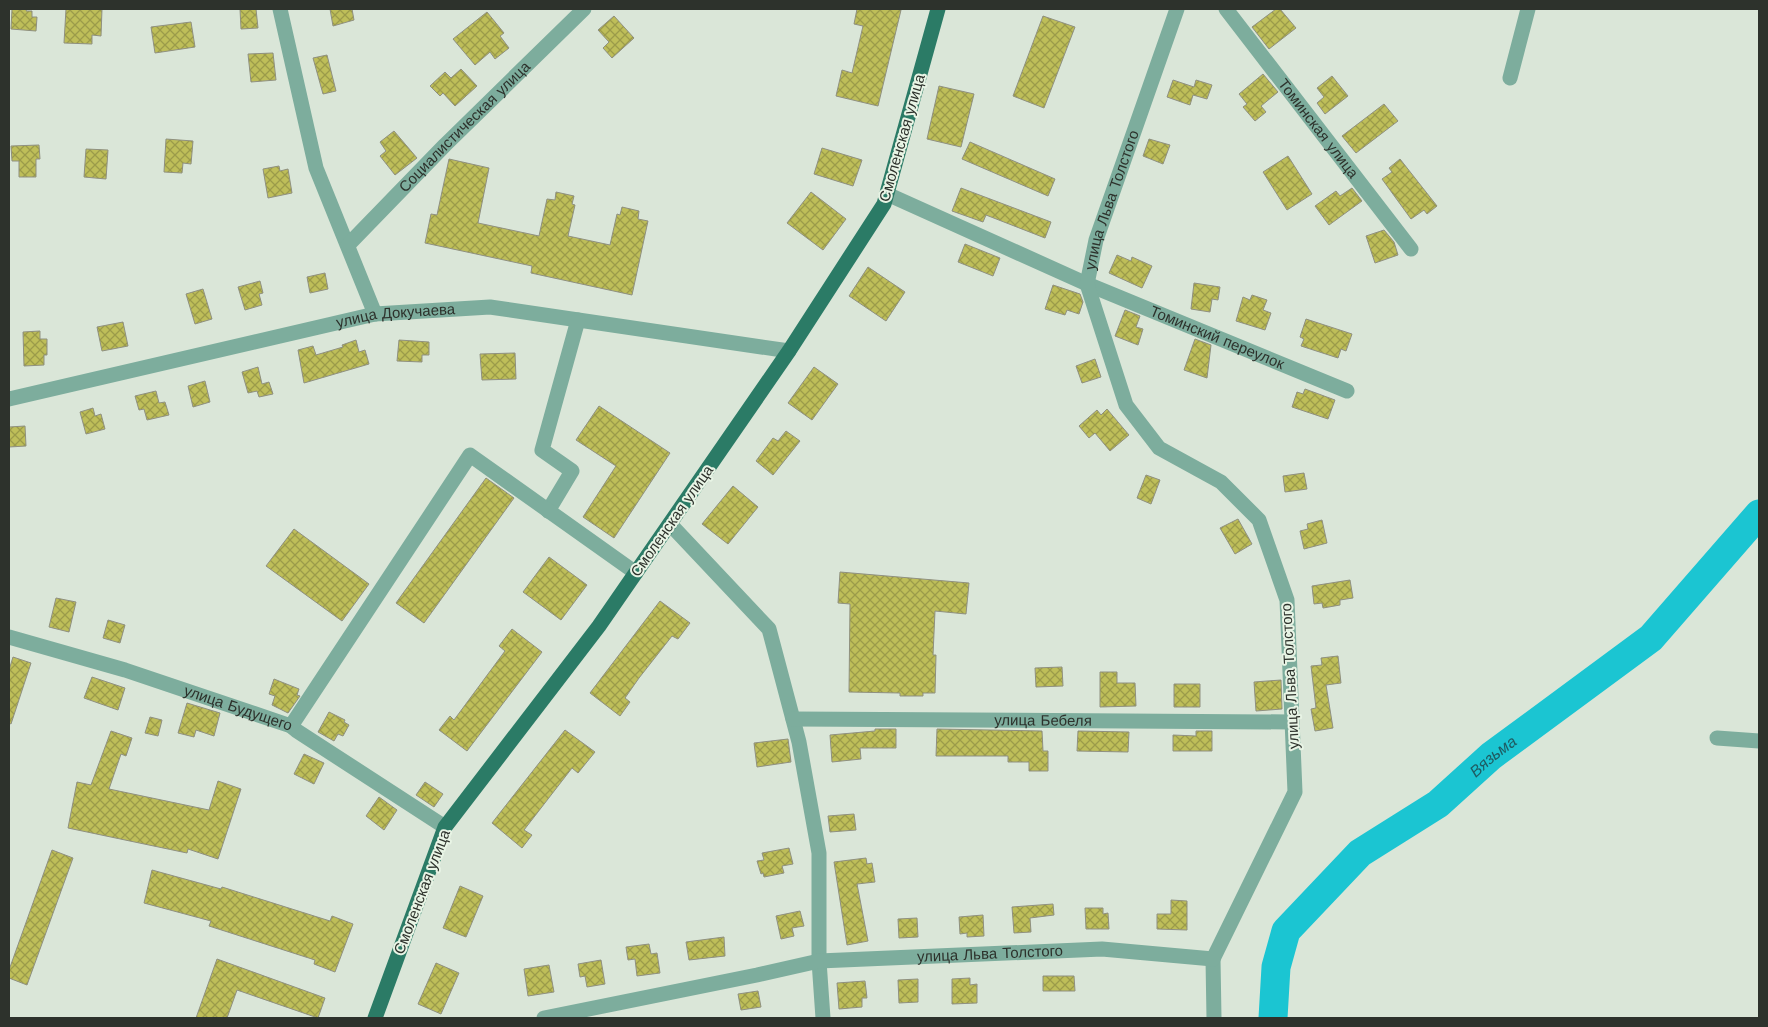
<svg xmlns="http://www.w3.org/2000/svg" width="1768" height="1027" viewBox="0 0 1768 1027" font-family="'Work Sans',sans-serif">
<style>
.lines{fill:none;stroke-linecap:round;stroke-linejoin:round}
.river{stroke:#1bc5d2;stroke-width:29}
.building{fill:url(#building-cross-hatch);stroke:#8f9080}
.minor{stroke:#7dad9d;stroke-width:15}
.major{stroke:#2b7b66;stroke-width:15}
.labels{text-anchor:middle;dominant-baseline:central;stroke-width:4;stroke-linejoin:round;paint-order:stroke}
.street-label{font-size:15px;fill:#2d322c;stroke:#e8f4e5}
.water-label{font-size:16px;font-style:italic;fill:#1f5c62;stroke:#e8f4e5}
</style>
<defs>
<pattern id="building-cross-hatch" width="8" height="8" patternUnits="userSpaceOnUse" patternTransform="scale(1.25)"><rect width="8" height="8" fill="#bebe59"/><path d="M0 0l8 8M0 8l8-8" fill="none" stroke="#9b9b4a"/></pattern>
</defs>
<rect width="100%" height="100%" fill="#dae6d8"/>
<g class="lines">
<path class="river" id="s1" d="M 1273,1018 L 1276,967 L 1286,931 L 1360,853 L 1438,804 L 1491,756 L 1651,638 L 1759,514"/>
</g>
<path class="building" d="M 12,9 L 27,9 L 26,11 L 32,11 L 32,17 L 37,17 L 36,31 L 11,29 Z
M 66,9 L 102,9 L 101,36 L 92,35 L 92,44 L 64,43 Z
M 240,9 L 256,9 L 258,28 L 241,29 Z
M 330,9 L 352,9 L 354,20 L 333,26 Z
M 857,9 L 895,9 L 901,10 L 878,106 L 836,96 L 842,70 L 852,73 L 863,26 L 854,24 Z
M 1276,9 L 1280,9 L 1296,28 L 1269,49 L 1252,27 Z
M 487,12 L 504,33 L 500,36 L 509,48 L 495,59 L 490,52 L 475,65 L 453,39 Z
M 614,16 L 634,38 L 612,58 L 603,48 L 609,42 L 598,30 Z
M 1043,16 L 1075,27 L 1044,108 L 1013,96 Z
M 191,22 L 195,47 L 155,53 L 151,27 Z
M 273,53 L 276,80 L 251,82 L 248,54 Z
M 327,55 L 336,91 L 323,94 L 313,58 Z
M 461,69 L 477,86 L 455,106 L 443,93 L 440,96 L 430,86 L 445,72 L 451,78 Z
M 1263,74 L 1278,92 L 1261,106 L 1266,112 L 1255,121 L 1243,107 L 1247,104 L 1239,94 Z
M 1332,76 L 1348,96 L 1325,114 L 1317,103 L 1324,97 L 1317,88 Z
M 1173,80 L 1194,87 L 1196,80 L 1212,85 L 1207,99 L 1193,95 L 1190,105 L 1167,97 Z
M 939,86 L 974,94 L 961,147 L 927,139 Z
M 1384,104 L 1398,121 L 1356,153 L 1342,136 Z
M 394,131 L 417,158 L 395,175 L 380,156 L 386,151 L 380,142 Z
M 166,139 L 193,141 L 191,164 L 183,163 L 182,173 L 164,172 Z
M 1149,139 L 1170,145 L 1163,164 L 1143,156 Z
M 970,142 L 1055,179 L 1048,196 L 962,159 Z
M 39,145 L 40,159 L 36,159 L 36,177 L 19,177 L 19,161 L 12,161 L 11,146 Z
M 822,148 L 862,160 L 853,186 L 814,174 Z
M 86,149 L 108,150 L 106,179 L 84,177 Z
M 1288,156 L 1312,194 L 1287,210 L 1263,172 Z
M 449,159 L 489,168 L 478,223 L 539,236 L 547,199 L 555,200 L 556,192 L 574,196 L 572,204 L 575,205 L 568,236 L 610,245 L 617,214 L 620,215 L 622,207 L 639,211 L 638,219 L 648,221 L 632,295 L 531,273 L 532,266 L 425,243 L 431,214 L 437,215 Z
M 1400,159 L 1437,206 L 1427,214 L 1424,210 L 1411,219 L 1382,179 L 1392,172 L 1389,168 Z
M 279,166 L 280,171 L 288,169 L 292,193 L 268,198 L 263,169 Z
M 961,188 L 1051,222 L 1045,238 L 986,215 L 983,222 L 952,211 Z
M 1352,188 L 1362,201 L 1329,225 L 1315,206 L 1336,191 L 1340,196 Z
M 811,192 L 846,219 L 823,250 L 787,223 Z
M 1384,230 L 1394,242 L 1398,255 L 1375,263 L 1366,236 Z
M 965,244 L 1000,258 L 993,276 L 958,262 Z
M 1117,255 L 1131,261 L 1132,257 L 1152,266 L 1142,288 L 1109,273 Z
M 868,267 L 905,292 L 886,321 L 849,296 Z
M 325,273 L 328,289 L 310,293 L 307,277 Z
M 260,281 L 263,293 L 259,294 L 262,305 L 245,310 L 238,287 Z
M 1194,283 L 1220,287 L 1218,300 L 1212,299 L 1210,312 L 1191,309 Z
M 1053,285 L 1080,294 L 1083,302 L 1079,314 L 1067,310 L 1065,315 L 1045,309 Z
M 203,289 L 212,319 L 195,324 L 186,294 Z
M 1252,295 L 1267,300 L 1263,310 L 1271,313 L 1265,330 L 1236,321 L 1243,297 L 1250,300 Z
M 1125,310 L 1140,316 L 1136,327 L 1143,329 L 1138,345 L 1115,336 Z
M 1306,319 L 1352,334 L 1346,351 L 1341,349 L 1338,358 L 1301,346 L 1304,339 L 1300,337 Z
M 123,322 L 128,346 L 102,351 L 97,327 Z
M 40,331 L 40,339 L 47,339 L 47,355 L 44,355 L 44,365 L 24,366 L 23,332 Z
M 1195,339 L 1211,345 L 1207,378 L 1184,370 Z
M 356,340 L 359,352 L 365,350 L 369,364 L 304,383 L 298,350 L 313,346 L 316,355 L 343,347 L 342,345 Z
M 399,340 L 429,342 L 429,355 L 422,355 L 422,362 L 397,361 Z
M 515,353 L 516,379 L 482,380 L 480,354 Z
M 1095,359 L 1101,377 L 1082,383 L 1076,366 Z
M 258,367 L 262,384 L 269,382 L 273,394 L 259,397 L 257,391 L 248,393 L 242,372 Z
M 814,367 L 838,384 L 812,420 L 788,403 Z
M 205,381 L 210,402 L 193,407 L 188,386 Z
M 1305,389 L 1335,400 L 1328,419 L 1292,407 L 1297,392 L 1303,394 Z
M 156,391 L 159,403 L 165,402 L 169,415 L 147,420 L 144,409 L 139,410 L 135,396 Z
M 599,406 L 670,453 L 614,538 L 583,517 L 616,466 L 576,440 Z
M 93,408 L 95,416 L 101,414 L 105,429 L 86,434 L 80,412 Z
M 1107,409 L 1129,435 L 1110,451 L 1095,433 L 1089,438 L 1079,426 L 1097,410 L 1101,415 Z
M 25,426 L 26,446 L 9,447 L 9,427 Z
M 786,431 L 800,441 L 773,475 L 756,461 L 773,438 L 778,441 Z
M 1304,473 L 1307,489 L 1285,492 L 1283,476 Z
M 1146,475 L 1160,480 L 1151,504 L 1137,498 Z
M 486,478 L 514,498 L 424,623 L 396,603 Z
M 733,486 L 758,507 L 728,544 L 702,524 Z
M 1238,519 L 1252,544 L 1235,554 L 1220,528 Z
M 1322,520 L 1327,543 L 1304,549 L 1300,531 L 1308,529 L 1307,524 Z
M 294,529 L 369,584 L 342,621 L 266,566 Z
M 549,557 L 587,585 L 561,620 L 523,592 Z
M 840,572 L 969,583 L 966,614 L 935,611 L 933,655 L 936,655 L 935,693 L 923,693 L 923,696 L 900,696 L 900,693 L 849,692 L 850,604 L 838,603 Z
M 1350,580 L 1353,598 L 1340,600 L 1340,605 L 1323,608 L 1322,603 L 1314,604 L 1312,586 Z
M 56,598 L 76,602 L 69,632 L 49,627 Z
M 660,601 L 690,623 L 678,639 L 672,636 L 639,678 L 625,698 L 630,702 L 620,716 L 590,693 Z
M 108,620 L 125,625 L 120,643 L 103,638 Z
M 512,629 L 542,652 L 467,751 L 439,730 L 450,716 L 454,720 L 505,651 L 499,646 Z
M 1338,656 L 1341,683 L 1326,685 L 1333,728 L 1315,731 L 1311,709 L 1316,708 L 1311,666 L 1322,665 L 1321,658 Z
M 13,657 L 31,663 L 11,724 L 9,723 L 9,670 Z
M 1062,667 L 1063,686 L 1036,687 L 1035,668 Z
M 1100,672 L 1117,672 L 1117,683 L 1135,683 L 1136,706 L 1100,707 Z
M 92,677 L 125,688 L 118,710 L 84,698 Z
M 274,679 L 299,689 L 297,695 L 300,696 L 288,713 L 272,705 L 275,696 L 269,694 Z
M 1281,680 L 1282,709 L 1256,711 L 1254,682 Z
M 1174,684 L 1200,684 L 1200,707 L 1174,707 Z
M 187,703 L 220,713 L 214,736 L 196,730 L 194,737 L 178,733 Z
M 329,712 L 345,720 L 344,722 L 349,725 L 343,736 L 338,734 L 334,741 L 318,732 Z
M 150,717 L 162,720 L 158,736 L 145,733 Z
M 875,729 L 896,729 L 896,748 L 860,748 L 861,759 L 832,762 L 830,735 L 875,731 Z
M 937,729 L 1042,731 L 1043,751 L 1048,751 L 1048,771 L 1029,771 L 1029,762 L 1008,762 L 1008,756 L 936,756 Z
M 565,730 L 595,752 L 578,773 L 572,768 L 524,830 L 532,835 L 522,848 L 492,823 Z
M 111,731 L 132,738 L 126,756 L 121,754 L 109,789 L 209,810 L 218,781 L 241,789 L 218,859 L 188,849 L 187,853 L 68,828 L 77,782 L 91,785 Z
M 1078,731 L 1129,732 L 1128,752 L 1077,751 Z
M 1196,731 L 1212,731 L 1212,751 L 1173,751 L 1173,735 L 1196,736 Z
M 788,739 L 791,762 L 757,767 L 754,743 Z
M 304,754 L 324,763 L 314,784 L 294,774 Z
M 425,782 L 443,794 L 434,807 L 416,795 Z
M 379,797 L 397,810 L 384,830 L 366,816 Z
M 854,814 L 856,830 L 830,832 L 828,816 Z
M 789,848 L 793,864 L 782,866 L 784,873 L 764,877 L 763,873 L 761,874 L 757,861 L 764,860 L 762,853 Z
M 52,850 L 73,858 L 27,985 L 9,978 L 9,970 Z
M 866,858 L 867,864 L 872,863 L 875,882 L 857,884 L 868,941 L 847,945 L 834,862 Z
M 152,870 L 221,889 L 222,887 L 330,921 L 332,916 L 353,924 L 335,972 L 314,964 L 315,960 L 209,926 L 211,921 L 144,903 Z
M 460,886 L 483,896 L 466,937 L 443,928 Z
M 1171,900 L 1187,901 L 1187,930 L 1157,929 L 1157,914 L 1171,914 Z
M 1053,904 L 1054,915 L 1030,918 L 1031,932 L 1014,933 L 1012,907 Z
M 1085,908 L 1103,908 L 1103,914 L 1108,913 L 1109,929 L 1086,929 Z
M 800,911 L 804,926 L 792,928 L 794,936 L 781,939 L 776,916 Z
M 983,915 L 984,936 L 967,937 L 967,933 L 960,934 L 959,917 Z
M 917,918 L 918,937 L 899,938 L 898,919 Z
M 724,937 L 725,956 L 689,960 L 686,942 Z
M 649,944 L 651,954 L 657,953 L 660,973 L 637,976 L 635,959 L 628,960 L 626,947 Z
M 217,959 L 325,998 L 318,1018 L 237,990 L 227,1018 L 196,1018 Z
M 601,960 L 605,984 L 587,987 L 585,976 L 580,977 L 578,964 Z
M 436,963 L 459,973 L 441,1014 L 418,1004 Z
M 549,965 L 554,992 L 528,996 L 524,969 Z
M 1043,976 L 1074,976 L 1075,991 L 1043,991 Z
M 970,978 L 970,985 L 977,984 L 977,1003 L 952,1004 L 952,979 Z
M 918,979 L 918,1002 L 899,1003 L 898,980 Z
M 865,981 L 867,998 L 862,998 L 862,1007 L 839,1009 L 837,983 Z
M 758,991 L 761,1007 L 741,1010 L 738,994 Z"/>
<g class="lines">
<g class="minor">
<path d="M 280,9 L 316,168 L 375,314"/>
<path id="s2" d="M 1226,9 L 1411,249"/>
<path d="M 1510,78 L 1528,9"/>
<path id="s3" d="M 887,194 L 1087,284 L 1347,391"/>
<path id="s4" d="M 348,245 L 445,145 L 584,9"/>
<path id="s5" d="M 9,399 L 375,314 L 490,307 L 789,351"/>
<path d="M 548,511 L 572,471 L 542,450 L 578,320"/>
<path d="M 670,524 L 769,629 L 799,742 L 819,853 L 819,961 L 823,1018"/>
<path id="s6" d="M 9,637 L 125,670 L 291,726 L 297,731 L 445,827"/>
<path id="s7" d="M 793,719 L 1292,722"/>
<path d="M 291,726 L 470,455 L 636,573"/>
<path d="M 1717,738 L 1759,741"/>
<path d="M 1213,959 L 1214,1018"/>
<path id="s8" d="M 544,1018 L 757,975 L 819,961 L 1102,949 L 1213,959 L 1295,792 L 1287,600 L 1259,520 L 1221,482 L 1159,448 L 1126,405 L 1087,284 L 1096,240 L 1177,9"/>
</g>
<path class="major" d="M 375,1018 L 445,827 L 599,626 L 789,351 L 884,204 L 938,9"/>
</g>
<g class="labels">
<g class="street-label">
<text stroke="none"><textPath href="#s4" startOffset="166">Социалистическая улица</textPath></text>
<text stroke="none"><textPath href="#s2" startOffset="151">Томинская улица</textPath></text>
<text transform="translate(902 138) rotate(-74)">Смоленская улица</text>
<text stroke="none"><textPath href="#s8" startOffset="1532">улица Льва Толстого</textPath></text>
<text stroke="none"><textPath href="#s5" startOffset="396">улица Докучаева</textPath></text>
<text stroke="none"><textPath href="#s3" startOffset="360">Томинский переулок</textPath></text>
<text transform="translate(672 521) rotate(-55)">Смоленская улица</text>
<text transform="translate(1290 676) rotate(-93)">улица Льва Толстого</text>
<text stroke="none"><textPath href="#s6" startOffset="240">улица Будущего</textPath></text>
<text stroke="none"><textPath href="#s7" startOffset="250">улица Бебеля</textPath></text>
<text transform="translate(422 892) rotate(-69)">Смоленская улица</text>
<text stroke="none"><textPath href="#s8" startOffset="452">улица Льва Толстого</textPath></text>
</g>
<g class="water-label">
<text stroke="none"><textPath href="#s1" startOffset="361">Вязьма</textPath></text>
</g>
</g>
<rect width="1768" height="1027" fill="none" stroke="#2d322c" stroke-width="20"/>
</svg>
